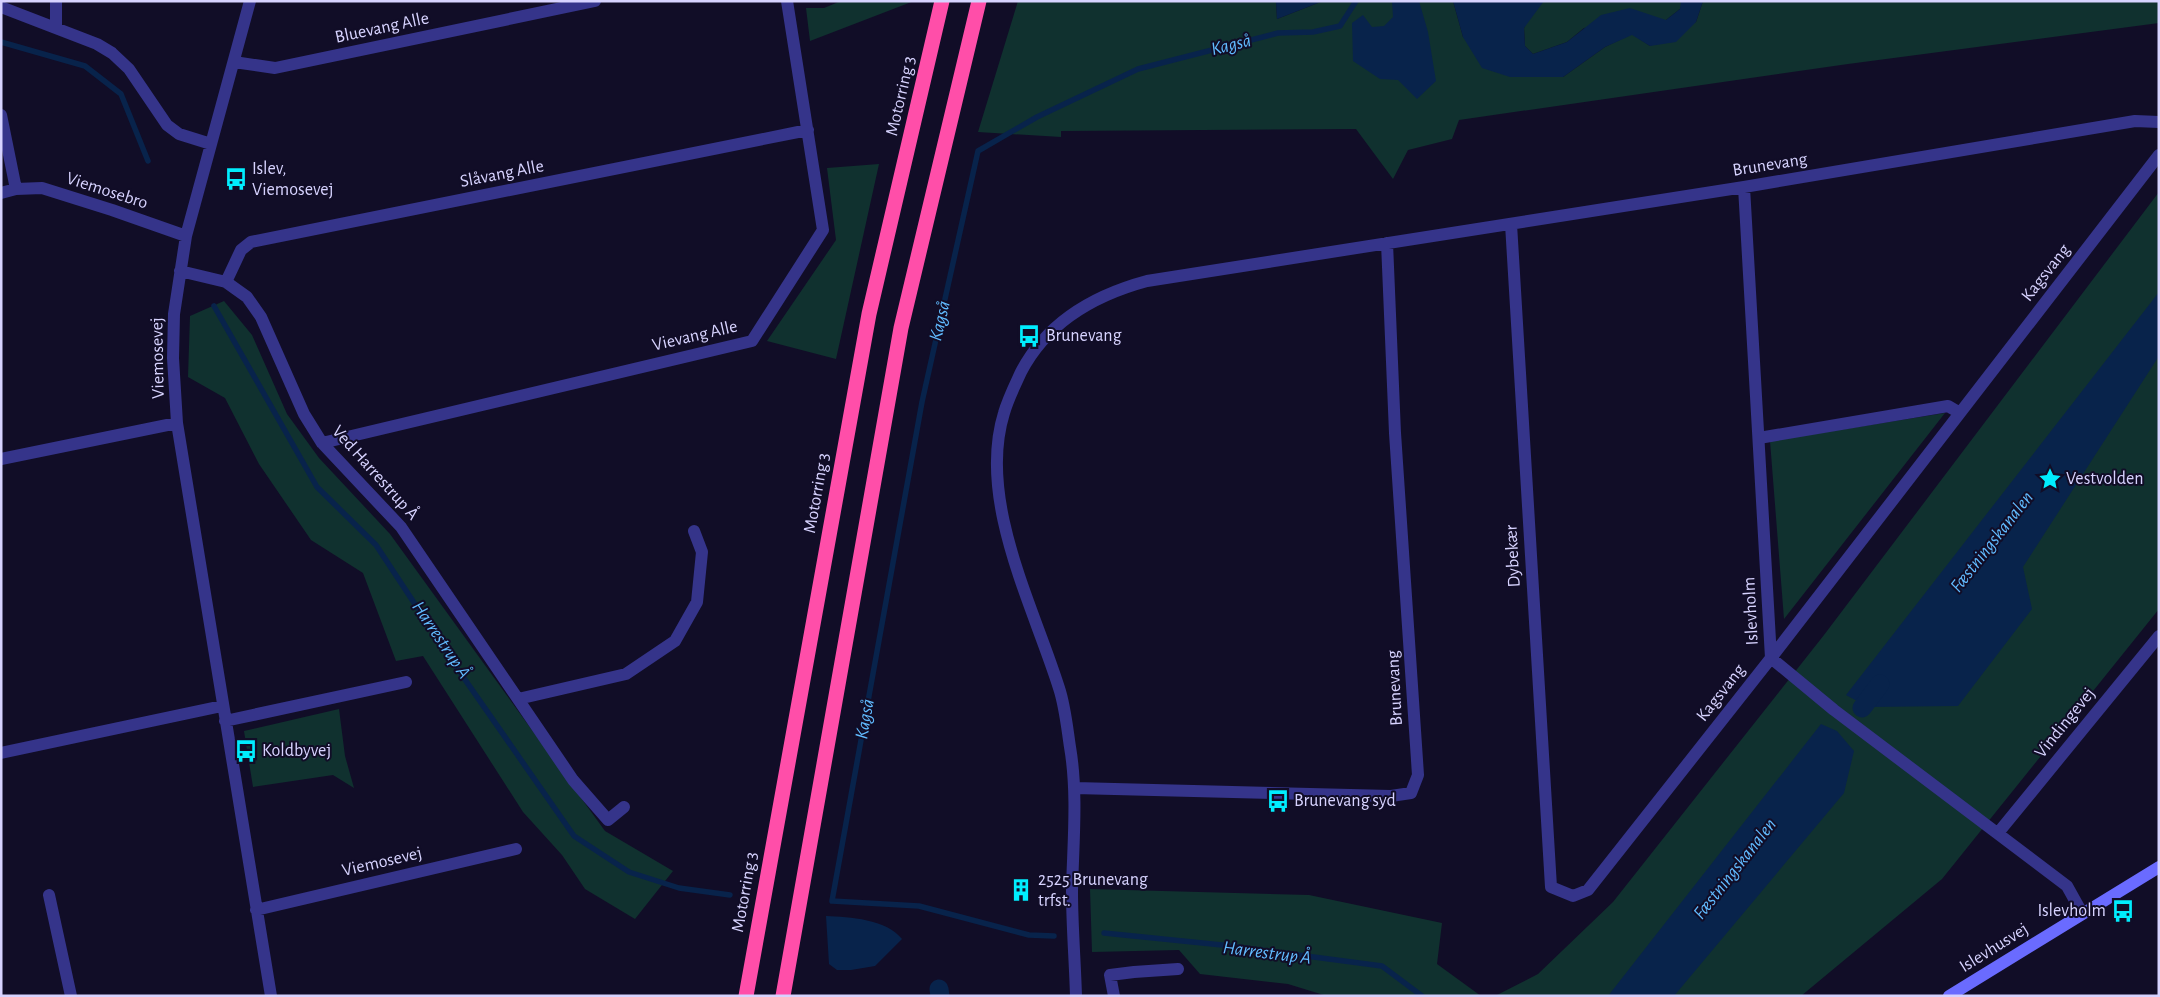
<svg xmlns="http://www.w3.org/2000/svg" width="2160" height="997" viewBox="0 0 2160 997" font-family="'Alegreya Sans',sans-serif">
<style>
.green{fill:#10312f}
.water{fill:#08234b}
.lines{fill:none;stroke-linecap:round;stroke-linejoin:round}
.stream{stroke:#08234b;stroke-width:5.5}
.canal{stroke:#08234b;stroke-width:19}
.street{stroke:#35348a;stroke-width:12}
.secondary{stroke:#6a6bff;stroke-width:12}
.highway{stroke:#ff4ea9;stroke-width:15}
.labels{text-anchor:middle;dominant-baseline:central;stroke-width:4;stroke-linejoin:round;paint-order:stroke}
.street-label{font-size:18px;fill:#d7d3ff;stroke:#110d27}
.poi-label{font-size:18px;fill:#d7d3ff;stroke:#110d27;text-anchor:start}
.water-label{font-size:19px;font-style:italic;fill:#61bbff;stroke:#110d27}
</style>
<rect width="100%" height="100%" fill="#110d27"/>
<path class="green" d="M 841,1 L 914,1 L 810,41 L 806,8 L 824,8 Z
M 1018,1 L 1276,1 L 1277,19 L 1323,1 L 1453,1 L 1463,37 L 1563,77 L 1605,47 L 1632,34 L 1650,46 L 1696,22 L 1703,1 L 2159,1 L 2159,23 L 1848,64 L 1459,120 L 1452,139 L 1408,150 L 1393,179 L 1356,129 L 1061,131 L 1061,137 L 978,132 Z
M 1536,1 L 1683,1 L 1680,9 L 1666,20 L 1584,28 L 1567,42 L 1533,54 L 1525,46 L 1524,28 Z
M 879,164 L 836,359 L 767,341 L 836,240 L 827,168 Z
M 2159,192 L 2159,609 L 1942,879 L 1801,996 L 1495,996 L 1538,974 L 1613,902 L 1824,635 Z
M 224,301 L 252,335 L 287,414 L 319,458 L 390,534 L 605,831 L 673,871 L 635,919 L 585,889 L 562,855 L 523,812 L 423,656 L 396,661 L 363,573 L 311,540 L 259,464 L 225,398 L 188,377 L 190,316 Z
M 1945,413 L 1784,619 L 1770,441 Z
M 339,709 L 345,756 L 354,788 L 333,775 L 253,787 L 244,731 Z
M 1090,889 L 1309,895 L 1442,923 L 1437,964 L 1481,996 L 1327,996 L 1288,984 L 1200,974 L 1179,950 L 1092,952 Z"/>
<path class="water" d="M 1276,1 L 1323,1 L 1277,19 Z
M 1392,1 L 1419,1 L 1428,32 L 1436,81 L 1417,99 L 1398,80 L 1380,79 L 1353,61 L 1352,23 L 1363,15 L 1372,27 L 1384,26 L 1393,17 Z
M 1453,1 L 1544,1 L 1524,28 L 1525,46 L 1533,54 L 1567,42 L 1601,15 L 1630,8 L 1666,20 L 1680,9 L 1681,1 L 1703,1 L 1696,22 L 1676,42 L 1650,46 L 1632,35 L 1605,47 L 1563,77 L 1510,77 L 1482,68 L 1463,37 Z
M 2159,292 L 2159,356 L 2023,567 L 2032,609 L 1958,706 L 1868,707 L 1846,695 Z
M 1821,724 L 1837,731 L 1854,751 L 1844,793 L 1674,996 L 1608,996 Z
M 826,916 C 850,917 886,919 902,939 L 875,966 L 851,970 L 837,970 L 829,964 Z"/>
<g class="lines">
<path class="stream" d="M 1,42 L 85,66 L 121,94 L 148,161
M 214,306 L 317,487 L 376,545 L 459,671 L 574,836 L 629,872 L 679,888 L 730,895
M 1104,933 L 1222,945 L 1382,966 L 1422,996
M 1054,936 L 1029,935 L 919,906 L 832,901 L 922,402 L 978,151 L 1037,117 L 1138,69 L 1278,33 L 1313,32 L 1340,26 L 1356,1"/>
<path class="canal" d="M 1862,708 L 1880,684
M 939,989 L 940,996"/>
<path class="street" d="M 250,1 L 186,236 L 174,314 L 173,358 L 177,423 L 271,996
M 1,7 L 97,44 L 112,53 L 129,69 L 167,125 L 179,134 L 211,144
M 56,27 L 56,1
M 234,62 L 275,68 L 595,1
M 1,115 L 16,189
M 1744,187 L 1771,658 L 1834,710 L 2067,886 L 2082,913
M 1,193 L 16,189 L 42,188 L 112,210 L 186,236
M 1511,224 L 1551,887 L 1573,896 L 1588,890 L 1771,658 L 2159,155
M 180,271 L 226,282 L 247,297 L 261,317 L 304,414 L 322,443 L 401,527 L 573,780 L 608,820 L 624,807
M 226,282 L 241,250 L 251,242 L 808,130
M 1759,438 L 1948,406 L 1960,413
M 322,443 L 752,341 L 823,230 L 787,1
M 1,459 L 177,423
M 518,699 L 626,674 L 675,641 L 697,602 L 702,552 L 694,531
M 225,721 L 406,682
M 1,753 L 222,706
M 1075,788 L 1391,796 L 1411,793 L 1418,775 L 1395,433 L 1387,243
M 1998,833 L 2159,636
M 49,895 L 71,996
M 256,910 L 516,849
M 1076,996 C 1075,961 1072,926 1072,891 C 1073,844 1078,794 1070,747 C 1067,727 1065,706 1059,688 C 1033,605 977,500 1004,413 C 1008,399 1015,385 1021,372 C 1047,322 1095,295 1147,281 L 1744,187 L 2135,121 L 2159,122
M 1114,996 L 1110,975 L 1134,972 L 1178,969"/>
<path class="secondary" d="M 1949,996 L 2159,867"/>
<path class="highway" d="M 746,996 L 869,314 L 942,1
M 783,996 L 901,328 L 979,1"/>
</g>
<defs>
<symbol id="bus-bare" viewBox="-9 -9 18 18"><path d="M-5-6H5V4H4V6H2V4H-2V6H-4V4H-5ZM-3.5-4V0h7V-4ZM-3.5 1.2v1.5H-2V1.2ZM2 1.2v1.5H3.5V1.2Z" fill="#00edfe" stroke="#110d27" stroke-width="2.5" paint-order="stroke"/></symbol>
<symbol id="sight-bare" viewBox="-9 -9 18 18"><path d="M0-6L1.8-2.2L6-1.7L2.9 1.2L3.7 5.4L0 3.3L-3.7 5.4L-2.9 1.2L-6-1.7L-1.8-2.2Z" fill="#00edfe" stroke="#110d27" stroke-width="2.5" paint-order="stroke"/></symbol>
<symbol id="building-bare" viewBox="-9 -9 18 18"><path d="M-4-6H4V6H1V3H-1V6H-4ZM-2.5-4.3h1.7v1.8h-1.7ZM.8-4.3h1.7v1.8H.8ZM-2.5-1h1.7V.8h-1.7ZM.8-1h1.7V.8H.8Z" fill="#00edfe" stroke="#110d27" stroke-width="2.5" paint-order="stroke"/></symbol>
</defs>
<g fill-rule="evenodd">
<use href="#bus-bare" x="220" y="163" width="32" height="32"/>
<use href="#bus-bare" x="1013" y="320" width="32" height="32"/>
<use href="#sight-bare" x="2034" y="463" width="32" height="32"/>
<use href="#bus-bare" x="230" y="735" width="32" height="32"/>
<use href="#bus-bare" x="1262" y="785" width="32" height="32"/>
<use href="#building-bare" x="1005" y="874" width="32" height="32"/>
<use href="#bus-bare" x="2107" y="895" width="32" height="32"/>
</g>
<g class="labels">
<g class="street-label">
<text transform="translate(382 28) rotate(-12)">Bluevang Alle</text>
<text transform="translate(901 96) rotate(-77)">Motorring 3</text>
<text transform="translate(1770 165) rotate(-9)">Brunevang</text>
<text transform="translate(502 174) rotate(-11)">Slåvang Alle</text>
<text transform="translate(107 191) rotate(18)">Viemosebro</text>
<text transform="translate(2046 273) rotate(-52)">Kagsvang</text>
<text transform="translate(695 336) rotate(-13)">Vievang Alle</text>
<text transform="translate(158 358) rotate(-91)">Viemosevej</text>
<text transform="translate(375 473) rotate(48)">Ved Harrestrup Å</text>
<text transform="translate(817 493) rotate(-80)">Motorring 3</text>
<text transform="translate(1513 556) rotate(-93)">Dybekær</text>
<text transform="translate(1751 611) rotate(-93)">Islevholm</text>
<text transform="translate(1395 688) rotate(-93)">Brunevang</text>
<text transform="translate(1721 693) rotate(-52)">Kagsvang</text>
<text transform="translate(2065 723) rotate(-51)">Vindingevej</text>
<text transform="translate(382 862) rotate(-13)">Viemosevej</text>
<text transform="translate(745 892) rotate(-80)">Motorring 3</text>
<text transform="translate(1994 948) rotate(-32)">Islevhusvej</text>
</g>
<g class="poi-label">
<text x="252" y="169">Islev,<tspan x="252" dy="21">Viemosevej</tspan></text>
<text x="1046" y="336">Brunevang</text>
<text x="2066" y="479">Vestvolden</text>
<text x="262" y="751">Koldbyvej</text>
<text x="1294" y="801">Brunevang syd</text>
<text x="1038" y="880">2525 Brunevang<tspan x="1038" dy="21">trfst.</tspan></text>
<text x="2106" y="911" text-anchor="end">Islevholm</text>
</g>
<g class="water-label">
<text transform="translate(1231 45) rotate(-14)">Kagså</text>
<text transform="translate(940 321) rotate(-77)">Kagså</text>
<text transform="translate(1992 542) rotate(-52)">Fæstningskanalen</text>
<text transform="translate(441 640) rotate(56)">Harrestrup Å</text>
<text transform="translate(865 719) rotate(-80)">Kagså</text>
<text transform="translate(1735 869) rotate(-52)">Fæstningskanalen</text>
<text transform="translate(1267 953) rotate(7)">Harrestrup Å</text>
</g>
</g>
<rect width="2160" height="997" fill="none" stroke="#d7d3ff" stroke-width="5"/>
</svg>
